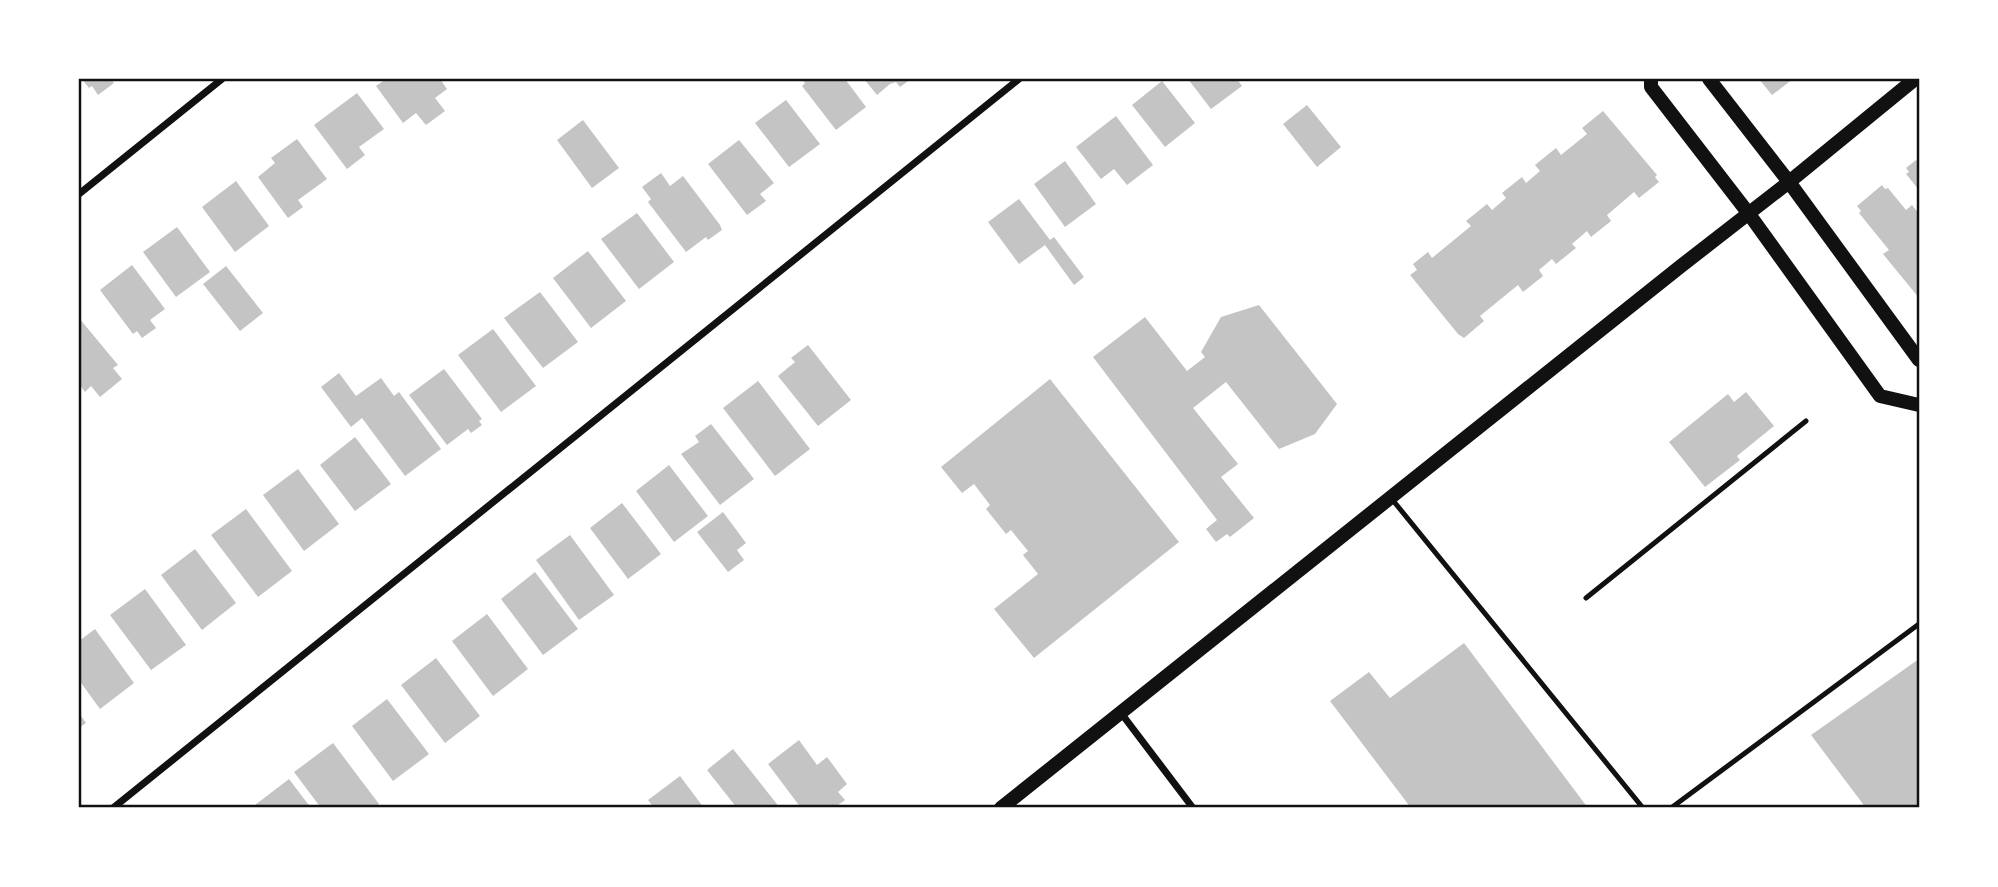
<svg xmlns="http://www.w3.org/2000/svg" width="1998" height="887" viewBox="0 0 1998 887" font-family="Mulish,sans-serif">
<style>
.building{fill:#c4c4c4}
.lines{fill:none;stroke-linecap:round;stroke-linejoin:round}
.service{stroke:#111;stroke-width:5}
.minor{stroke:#111;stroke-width:7}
.secondary{stroke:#111;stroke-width:14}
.neatline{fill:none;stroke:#111;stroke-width:2.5}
</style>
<rect width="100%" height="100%" fill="#fff"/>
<path class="building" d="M 82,79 L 111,79 L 114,83 L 98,95 L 92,86 L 89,88 Z
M 386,79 L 440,79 L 447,89 L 435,98 L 445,111 L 426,125 L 416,113 L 403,123 L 376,86 Z
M 802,79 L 845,79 L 866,107 L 836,130 L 802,86 L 805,83 Z
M 864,79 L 911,79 L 900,87 L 896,82 L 890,84 L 877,95 Z
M 1188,79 L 1237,79 L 1242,86 L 1211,109 Z
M 1759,79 L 1793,79 L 1772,95 Z
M 1162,81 L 1195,123 L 1165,147 L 1132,105 Z
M 357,93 L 384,129 L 359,147 L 365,155 L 347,169 L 314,125 Z
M 786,100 L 820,144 L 789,167 L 755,123 Z
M 1307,105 L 1341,147 L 1317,167 L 1283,124 Z
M 1603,111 L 1657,175 L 1655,177 L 1659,182 L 1639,198 L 1634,192 L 1607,215 L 1611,221 L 1591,237 L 1587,231 L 1572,244 L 1576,248 L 1556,264 L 1552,259 L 1539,270 L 1543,276 L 1523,292 L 1518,285 L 1480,316 L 1484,321 L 1464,338 L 1458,334 L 1410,275 L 1417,270 L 1413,264 L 1428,252 L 1432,258 L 1471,226 L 1466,221 L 1487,204 L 1492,210 L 1506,198 L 1502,193 L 1522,177 L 1526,183 L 1540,171 L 1535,165 L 1556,148 L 1561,155 L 1587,134 L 1582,128 Z
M 1116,116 L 1153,165 L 1127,185 L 1114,169 L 1101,179 L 1076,147 Z
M 583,120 L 619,168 L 592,188 L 557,140 Z
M 297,139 L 327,179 L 298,200 L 303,207 L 288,218 L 258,177 L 275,163 L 271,158 Z
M 739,140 L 774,183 L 760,194 L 766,201 L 747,215 L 708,164 Z
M 1916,160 L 1919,163 L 1919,190 L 1906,174 L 1909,172 L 1906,168 Z
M 1065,161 L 1096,204 L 1065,227 L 1034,184 Z
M 661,173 L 670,186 L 683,176 L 720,225 L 722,230 L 708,240 L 706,237 L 686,252 L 648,202 L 651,199 L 642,187 Z
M 236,181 L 269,226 L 235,252 L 202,207 Z
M 1882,185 L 1885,189 L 1888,188 L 1906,210 L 1912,205 L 1919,214 L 1919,298 L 1883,254 L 1889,250 L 1859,213 L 1861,211 L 1857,206 Z
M 1019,199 L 1050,240 L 1054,237 L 1084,277 L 1074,285 L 1045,245 L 1019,264 L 988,222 Z
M 637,213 L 674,262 L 639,289 L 601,239 Z
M 177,227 L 210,272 L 176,297 L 143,252 Z
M 588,251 L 626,301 L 591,328 L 553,278 Z
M 132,265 L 165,309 L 150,320 L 156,328 L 142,338 L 137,331 L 133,334 L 100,290 Z
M 226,266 L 263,313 L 240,331 L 203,284 Z
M 540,292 L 578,342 L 543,368 L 504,318 Z
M 1259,305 L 1337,404 L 1315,434 L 1279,449 L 1226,382 L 1193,408 L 1238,464 L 1221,477 L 1254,518 L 1230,537 L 1227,534 L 1216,542 L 1206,529 L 1217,520 L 1093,357 L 1145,317 L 1187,371 L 1205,357 L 1201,352 L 1221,317 Z
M 79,318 L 118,365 L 113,368 L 122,379 L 100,397 L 91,386 L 85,392 L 79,384 Z
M 493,329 L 536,386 L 501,412 L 458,355 Z
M 808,345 L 851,400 L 818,426 L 778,376 L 795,362 L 791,358 Z
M 444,369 L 482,419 L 479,421 L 482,425 L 471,433 L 468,429 L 447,445 L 409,395 Z
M 339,373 L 356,396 L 381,378 L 394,396 L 399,392 L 441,449 L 405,476 L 362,418 L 351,427 L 321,387 Z
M 1050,379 L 1179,542 L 1034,658 L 994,609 L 1038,574 L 1023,555 L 1028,551 L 1011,530 L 1006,534 L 986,509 L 990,505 L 974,484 L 962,493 L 941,467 Z
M 758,381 L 810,449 L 775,476 L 723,408 Z
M 1746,392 L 1774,426 L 1737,456 L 1740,460 L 1705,487 L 1669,442 L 1728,394 L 1734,402 Z
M 711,424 L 754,479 L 720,505 L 681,454 L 699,442 L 695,436 Z
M 355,437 L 391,484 L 355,511 L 320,465 Z
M 669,465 L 708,516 L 674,542 L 636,491 Z
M 298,469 L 339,524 L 304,551 L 263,495 Z
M 622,503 L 661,554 L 628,579 L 590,528 Z
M 246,509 L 292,571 L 258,597 L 211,535 Z
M 723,512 L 746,543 L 737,550 L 744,560 L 728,572 L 697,532 Z
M 570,535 L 614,595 L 579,620 L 536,560 Z
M 195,549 L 236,603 L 202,630 L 161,575 Z
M 535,572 L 578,629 L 543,655 L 501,599 Z
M 145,589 L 186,645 L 151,670 L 110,615 Z
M 487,614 L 528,669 L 493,696 L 452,641 Z
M 95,629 L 134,683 L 100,709 L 79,680 L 79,641 Z
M 1464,643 L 1588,808 L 1411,808 L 1330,701 L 1369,672 L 1390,698 Z
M 436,658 L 480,716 L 445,743 L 401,685 Z
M 1919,659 L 1919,808 L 1866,808 L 1811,735 Z
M 387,699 L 429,754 L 393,781 L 352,726 Z
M 79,713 L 86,723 L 79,728 Z
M 799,740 L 817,765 L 827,757 L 847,784 L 838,792 L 845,800 L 834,808 L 801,808 L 768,764 Z
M 333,743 L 379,804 L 373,808 L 321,808 L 294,772 Z
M 733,749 L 750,770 L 780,808 L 737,808 L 707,770 Z
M 680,776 L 704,808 L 654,808 L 648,800 Z
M 289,779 L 311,808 L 257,808 L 255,805 Z"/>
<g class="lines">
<path class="service" d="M 1391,498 L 1643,808
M 1586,598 L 1806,421
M 1671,808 L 1919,624"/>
<path class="minor" d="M 79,194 L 222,79
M 1121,713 L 1193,808
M 113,808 L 1019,79"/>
<path class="secondary" d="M 1651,79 L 1651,87 L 1749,214 L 1880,396 L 1919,405
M 1709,79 L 1789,182 L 1919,360
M 1001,808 L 1681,266 L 1789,182 L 1915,79"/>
</g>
<rect width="1998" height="887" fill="none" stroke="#ffffff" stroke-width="161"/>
<rect x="80" y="80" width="1838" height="726" class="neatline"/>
</svg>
